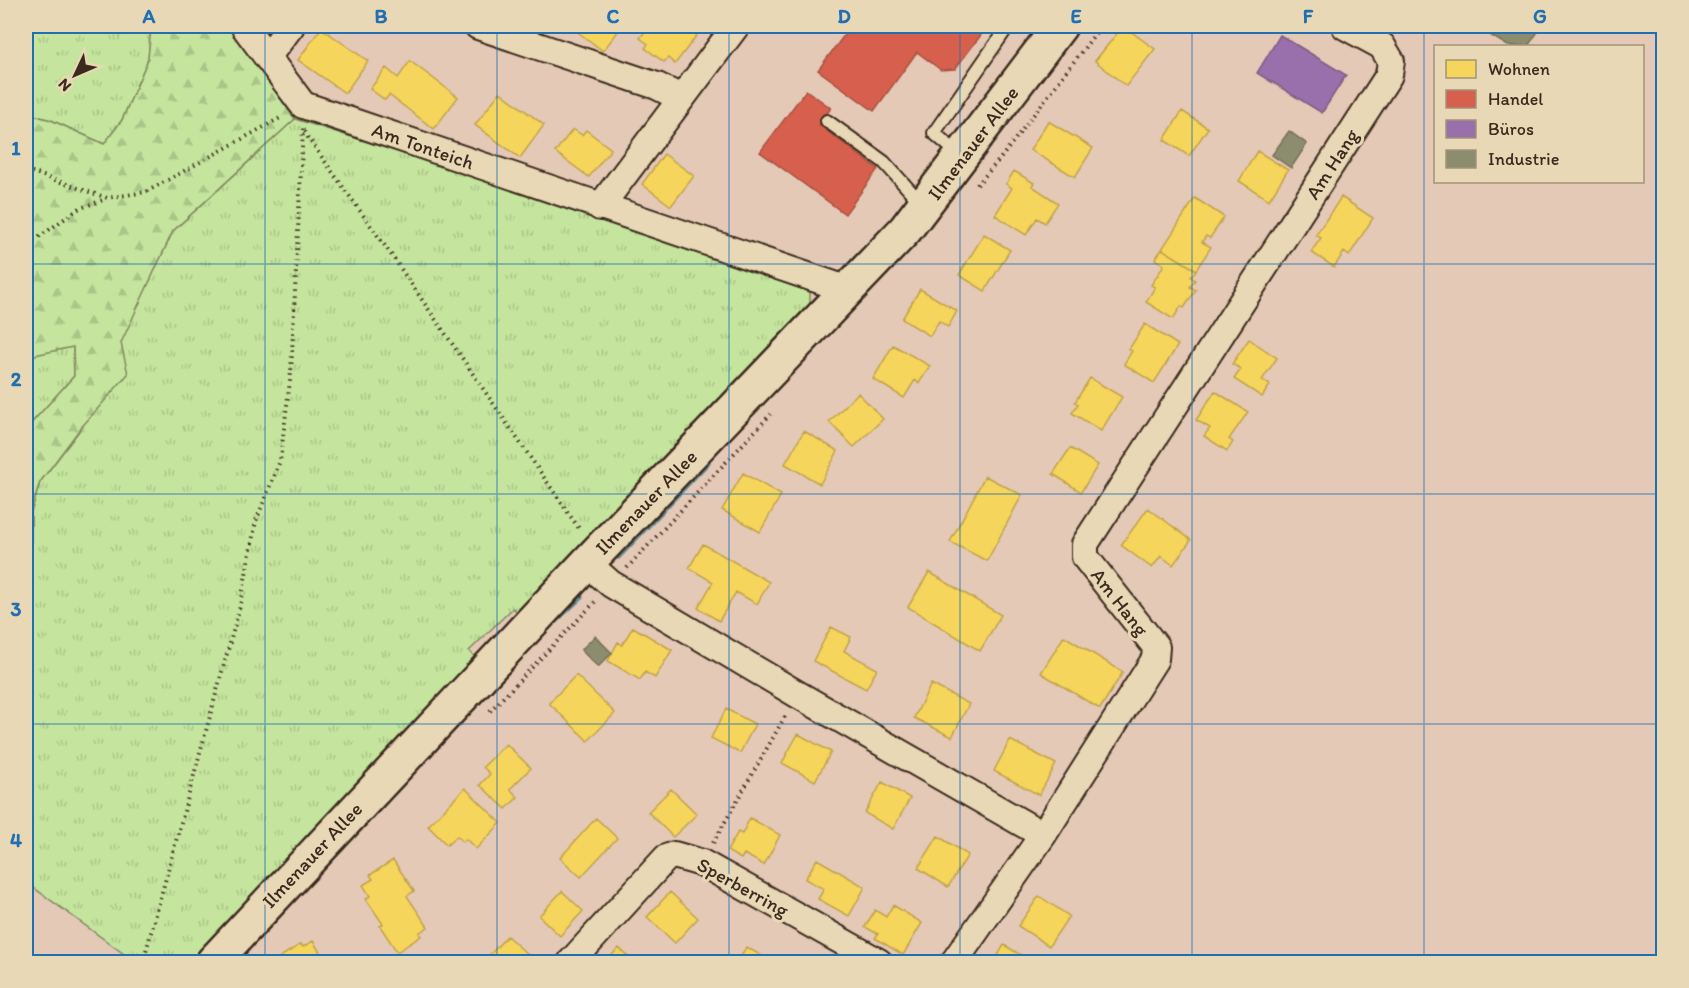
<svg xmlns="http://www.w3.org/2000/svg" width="1689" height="988" viewBox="0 0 1689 988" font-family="Itim,sans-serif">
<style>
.grass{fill:url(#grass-tufts);stroke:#80885e;stroke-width:1.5}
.forest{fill:url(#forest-firs);stroke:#80885e;stroke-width:1.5}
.homes{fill:#f6d55c;stroke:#bea249;stroke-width:1.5}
.shops{fill:#d6604d;stroke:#a8503f;stroke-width:1.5}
.offices{fill:#9970ab;stroke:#7d5b81;stroke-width:1.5}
.industry{fill:#8c8c6e;stroke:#746f56;stroke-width:1.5}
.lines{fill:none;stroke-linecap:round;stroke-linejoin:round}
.stream{stroke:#648b92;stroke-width:7}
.lane-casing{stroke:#3b2a1e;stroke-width:16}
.street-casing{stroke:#3b2a1e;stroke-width:30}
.secondary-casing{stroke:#3b2a1e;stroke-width:38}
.path{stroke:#3b2a1e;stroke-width:4;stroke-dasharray:1.5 4.5;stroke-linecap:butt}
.lane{stroke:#e9d8b5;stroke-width:12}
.street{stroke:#e9d8b5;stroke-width:26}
.secondary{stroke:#e9d8b5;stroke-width:33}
.grid{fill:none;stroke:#1f6fb2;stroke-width:1.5;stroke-opacity:0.55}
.labels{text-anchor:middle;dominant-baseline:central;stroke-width:6;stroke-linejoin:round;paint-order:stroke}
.street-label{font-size:20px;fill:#3b2a1e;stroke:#e9d8b5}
.neatline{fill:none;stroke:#1f6fb2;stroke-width:2}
.grid-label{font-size:20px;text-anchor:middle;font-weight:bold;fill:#1f6fb2}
</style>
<defs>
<pattern id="grass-tufts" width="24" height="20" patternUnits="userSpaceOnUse" patternTransform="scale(1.5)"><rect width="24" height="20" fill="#c5e59e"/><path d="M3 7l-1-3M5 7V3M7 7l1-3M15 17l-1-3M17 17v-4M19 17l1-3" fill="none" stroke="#aac588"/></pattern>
<pattern id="forest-firs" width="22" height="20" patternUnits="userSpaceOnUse" patternTransform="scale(1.5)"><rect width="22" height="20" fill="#c5e59e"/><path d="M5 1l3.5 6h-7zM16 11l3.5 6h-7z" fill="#aac588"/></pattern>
</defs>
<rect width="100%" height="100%" fill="#e5c9b7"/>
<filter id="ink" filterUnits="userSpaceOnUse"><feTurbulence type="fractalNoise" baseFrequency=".0167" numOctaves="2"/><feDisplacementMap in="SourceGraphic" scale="12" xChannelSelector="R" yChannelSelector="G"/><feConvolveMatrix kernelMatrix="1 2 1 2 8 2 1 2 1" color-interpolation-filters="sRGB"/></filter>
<g filter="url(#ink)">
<path class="grass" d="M 26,26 L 151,26 L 148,59 L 122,120 L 104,144 L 51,120 L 26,113 Z
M 295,119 L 519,190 L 810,292 L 810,313 L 523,617 L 513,608 L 469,651 L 478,660 L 191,962 L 135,962 L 26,882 L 26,632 L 31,604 L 31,512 L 40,482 L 79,431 L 173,231 Z
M 26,317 L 73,347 L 74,376 L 26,429 Z"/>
<path class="forest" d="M 151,26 L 229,26 L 295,119 L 173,231 L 121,343 L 128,374 L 79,430 L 40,482 L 31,512 L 31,604 L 26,632 L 26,429 L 74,376 L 73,347 L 30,356 L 26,317 L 26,113 L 51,120 L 104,144 L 122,120 L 148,59 Z"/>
<path class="homes" d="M 570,26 L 622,26 L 603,51 Z
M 649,26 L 694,26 L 700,31 L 675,64 L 668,58 L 664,62 L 645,48 L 648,44 L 640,38 Z
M 1123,26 L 1155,49 L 1126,86 L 1095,61 Z
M 1168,26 L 1182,26 L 1178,32 Z
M 321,28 L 368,61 L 345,93 L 298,60 Z
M 410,61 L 458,97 L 434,129 L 389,95 L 385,100 L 370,89 L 386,68 L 398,78 Z
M 500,92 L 544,125 L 520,158 L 475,125 Z
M 1182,111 L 1208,128 L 1189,156 L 1164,140 Z
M 1048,121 L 1093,148 L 1075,177 L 1030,150 Z
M 573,129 L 582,135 L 586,130 L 611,149 L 589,177 L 555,152 Z
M 1257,151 L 1288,170 L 1269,200 L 1239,181 Z
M 664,154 L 694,176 L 671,206 L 642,184 Z
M 1014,171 L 1034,183 L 1032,186 L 1058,203 L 1045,223 L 1037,218 L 1026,235 L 995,215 L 1012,188 L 1006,184 Z
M 1341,197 L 1373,218 L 1349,256 L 1344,252 L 1334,267 L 1311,252 L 1321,238 L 1316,235 Z
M 1195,198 L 1224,217 L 1210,238 L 1206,236 L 1202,242 L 1211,247 L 1196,270 L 1162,249 Z
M 984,234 L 1010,250 L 985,291 L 959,275 Z
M 1162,249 L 1196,270 L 1191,277 L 1195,280 L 1190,287 L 1196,290 L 1184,308 L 1181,306 L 1173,319 L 1146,302 L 1155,287 L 1151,285 L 1164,265 L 1155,259 Z
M 920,289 L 957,311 L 948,327 L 939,321 L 930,336 L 902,319 Z
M 1145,324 L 1178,345 L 1154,383 L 1124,364 L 1132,351 L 1129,349 Z
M 1249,339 L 1277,358 L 1262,380 L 1270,385 L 1262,397 L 1234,379 L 1241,369 L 1232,364 Z
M 893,345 L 930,366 L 919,383 L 915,380 L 904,398 L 873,379 Z
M 1090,378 L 1122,397 L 1101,431 L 1072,413 L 1078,404 L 1075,402 Z
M 1215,391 L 1248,412 L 1229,439 L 1233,442 L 1227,451 L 1204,436 L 1210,428 L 1196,420 Z
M 858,393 L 883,419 L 854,447 L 829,422 Z
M 804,431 L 838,451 L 820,484 L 785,464 Z
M 1070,448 L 1098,465 L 1081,492 L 1053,474 Z
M 743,473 L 781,495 L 760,532 L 722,510 Z
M 985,476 L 1022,495 L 987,561 L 950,542 Z
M 1148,508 L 1191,540 L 1173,565 L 1161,556 L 1152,568 L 1121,545 Z
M 703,544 L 769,582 L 757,604 L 736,592 L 719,621 L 698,608 L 713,582 L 689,568 Z
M 929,572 L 1001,615 L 980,651 L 908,607 Z
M 633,627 L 672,650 L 655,678 L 645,672 L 640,680 L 608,661 L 618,642 L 622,645 Z
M 831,627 L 851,637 L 844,651 L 877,669 L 866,689 L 813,661 Z
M 1064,636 L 1123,672 L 1100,709 L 1041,673 Z
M 576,675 L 615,713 L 588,741 L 549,703 Z
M 931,684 L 969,704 L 952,737 L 914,718 Z
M 726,709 L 755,724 L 740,753 L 711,738 Z
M 798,734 L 831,752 L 815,781 L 782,763 Z
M 1010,740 L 1056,764 L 1039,795 L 994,771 Z
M 506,744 L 531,768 L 510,789 L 518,797 L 506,809 L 480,785 L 490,774 L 483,767 Z
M 882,782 L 910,798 L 893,829 L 865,813 Z
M 465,788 L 501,823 L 476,849 L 466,839 L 463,842 L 457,836 L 447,845 L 428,826 Z
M 671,789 L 697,814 L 673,837 L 648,812 Z
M 596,818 L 617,838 L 581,877 L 560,858 Z
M 750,818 L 780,835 L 764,865 L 744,854 L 741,859 L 727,851 L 738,832 L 742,834 Z
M 938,836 L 968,855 L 948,887 L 918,868 Z
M 817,859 L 865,887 L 849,916 L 818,899 L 824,889 L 805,879 Z
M 393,860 L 414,891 L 407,896 L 428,927 L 419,933 L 421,936 L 397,952 L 380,926 L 383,924 L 366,899 L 370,896 L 363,885 L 373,879 L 370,875 Z
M 562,891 L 583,911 L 560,936 L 539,916 Z
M 670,892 L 698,918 L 675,943 L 647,917 Z
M 1039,896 L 1069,916 L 1049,946 L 1018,926 Z
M 893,905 L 922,923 L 903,955 L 875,938 L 878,934 L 865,927 L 875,910 L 886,917 Z
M 507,936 L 536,962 L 483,962 Z
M 313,941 L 326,962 L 279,962 L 282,960 L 280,957 L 301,944 L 303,947 Z
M 1004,945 L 1033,962 L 994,962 Z
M 746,947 L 773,962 L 738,962 Z
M 619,948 L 634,962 L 605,962 Z"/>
<path class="shops" d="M 851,26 L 988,26 L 955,69 L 941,70 L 917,52 L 874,111 L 818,70 Z
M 806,90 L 831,108 L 819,125 L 878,169 L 845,214 L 760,152 Z"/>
<path class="offices" d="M 1280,35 L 1346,75 L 1322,113 L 1257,73 Z"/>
<path class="industry" d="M 1490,26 L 1542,26 L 1528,46 L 1508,46 L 1485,32 Z
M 1289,131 L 1307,144 L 1291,168 L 1272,155 Z
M 595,636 L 612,653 L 598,667 L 581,650 Z"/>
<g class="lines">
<path class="stream" d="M 1071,36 L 1079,26
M 618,556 L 707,462
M 553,622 L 580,597"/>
<defs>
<path id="lane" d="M 827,121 L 884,162 L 922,204
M 961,156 L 934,133 L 1008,26"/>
<path id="street" d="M 244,26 L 303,105 L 849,290
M 478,26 L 657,86 L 681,98
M 267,57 L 291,26
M 600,207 L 736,26
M 587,563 L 611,584 L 797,694 L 1043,835
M 571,962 L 666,858 L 674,855 L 702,863 L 879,962
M 954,962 L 1043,835 L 1155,659 L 1156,647 L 1085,557 L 1085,544 L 1389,75 L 1391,61 L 1382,46 L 1345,26"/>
<path id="secondary" d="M 213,962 L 587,563 L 905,230 L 1060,26"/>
</defs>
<use href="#lane" class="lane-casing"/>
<use href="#street" class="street-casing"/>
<use href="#secondary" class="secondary-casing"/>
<path class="path" d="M 304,132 L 390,253 L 580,530
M 26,170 L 107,198 L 146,192 L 282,117
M 977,185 L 1000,159 L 1101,26
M 39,237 L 78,209 L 106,199
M 627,568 L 771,414
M 490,711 L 595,602
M 713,843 L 787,713
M 143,962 L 240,606 L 256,521 L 280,461 L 291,373 L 303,128"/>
<use href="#lane" class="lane"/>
<use href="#street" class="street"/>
<use href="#secondary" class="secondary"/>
</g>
</g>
<path class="grid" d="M 265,26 L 265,962M 497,26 L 497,962M 729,26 L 729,962M 960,26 L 960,962M 1192,26 L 1192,962M 1424,26 L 1424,962M 26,264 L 1664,264M 26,494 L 1664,494M 26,724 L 1664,724"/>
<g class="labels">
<g class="street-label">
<text transform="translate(973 143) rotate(-53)">Ilmenauer Allee</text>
<text transform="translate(423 146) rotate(19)">Am Tonteich</text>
<text transform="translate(1332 164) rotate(-57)">Am Hang</text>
<text transform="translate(646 502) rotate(-46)">Ilmenauer Allee</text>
<text transform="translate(1120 602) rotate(52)">Am Hang</text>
<text transform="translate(312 855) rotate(-47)">Ilmenauer Allee</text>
<text transform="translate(743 887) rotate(29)">Sperberring</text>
</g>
</g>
<rect width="1689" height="988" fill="none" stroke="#e9d8b5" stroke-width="66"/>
<rect x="1434" y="45" width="210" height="138" fill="#e9d8b5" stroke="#a39279" stroke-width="1.5"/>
<rect x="1446" y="60" width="30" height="18" fill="#f6d55c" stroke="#a39279" stroke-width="1.5"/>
<text x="1488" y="75" font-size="18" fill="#3b2a1e">Wohnen</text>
<rect x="1446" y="90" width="30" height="18" fill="#d6604d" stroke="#a39279" stroke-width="1.5"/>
<text x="1488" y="105" font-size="18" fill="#3b2a1e">Handel</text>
<rect x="1446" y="120" width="30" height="18" fill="#9970ab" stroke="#a39279" stroke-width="1.5"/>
<text x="1488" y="135" font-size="18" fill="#3b2a1e">Büros</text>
<rect x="1446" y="150" width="30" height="18" fill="#8c8c6e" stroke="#a39279" stroke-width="1.5"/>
<text x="1488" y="165" font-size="18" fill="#3b2a1e">Industrie</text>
<g transform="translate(75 75) rotate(226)" stroke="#e9d8b5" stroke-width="4.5" paint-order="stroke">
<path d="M0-4.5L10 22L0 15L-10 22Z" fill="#3b2a1e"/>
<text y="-9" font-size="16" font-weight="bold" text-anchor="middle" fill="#3b2a1e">N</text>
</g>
<rect x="33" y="33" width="1623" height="922" class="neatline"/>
<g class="grid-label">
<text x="149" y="23">A</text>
<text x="381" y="23">B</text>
<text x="613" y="23">C</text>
<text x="844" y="23">D</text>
<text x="1076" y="23">E</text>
<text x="1308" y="23">F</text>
<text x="1540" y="23">G</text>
<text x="16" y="155">1</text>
<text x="16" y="386">2</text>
<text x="16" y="616">3</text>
<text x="16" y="847">4</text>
</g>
</svg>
